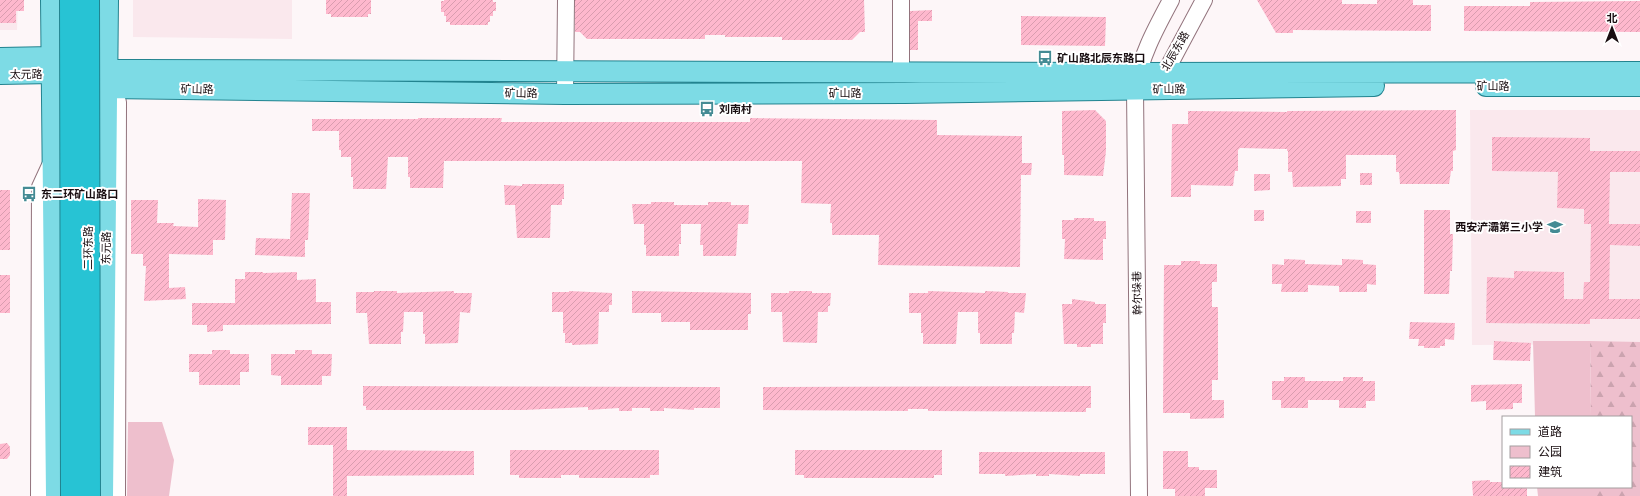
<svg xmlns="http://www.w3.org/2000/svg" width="1640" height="496" viewBox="0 0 1640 496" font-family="'Asap Condensed','Noto Sans SC',sans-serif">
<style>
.built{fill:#fae8ed}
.green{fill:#eebfcd}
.forest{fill:url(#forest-firs)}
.building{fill:url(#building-hatch)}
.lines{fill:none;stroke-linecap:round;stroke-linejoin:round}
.minor-casing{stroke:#92737c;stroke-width:18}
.major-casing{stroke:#22838f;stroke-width:22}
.minor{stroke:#fff;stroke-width:16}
.major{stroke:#7ddbe5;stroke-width:20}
.highway-bridge-casing{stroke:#22838f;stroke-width:24;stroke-linecap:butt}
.highway-bridge{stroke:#27c3d4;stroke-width:22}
.labels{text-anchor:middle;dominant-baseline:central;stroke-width:4;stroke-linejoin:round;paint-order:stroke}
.street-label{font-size:11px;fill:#180d10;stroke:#fff}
.poi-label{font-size:11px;font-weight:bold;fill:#180d10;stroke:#fff;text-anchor:start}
</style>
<defs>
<pattern id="forest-firs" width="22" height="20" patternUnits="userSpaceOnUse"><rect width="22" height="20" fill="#eebfcd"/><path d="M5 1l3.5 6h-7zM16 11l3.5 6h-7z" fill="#cba3af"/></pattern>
<pattern id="building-hatch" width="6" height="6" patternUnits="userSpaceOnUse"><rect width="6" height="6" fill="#feb8cd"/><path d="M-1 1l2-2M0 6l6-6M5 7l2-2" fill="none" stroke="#d99daf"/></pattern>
</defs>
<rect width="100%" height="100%" fill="#fdf6f8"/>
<path class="built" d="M 0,0 L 18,0 L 17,30 L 0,30 Z
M 133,0 L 292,0 L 292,39 L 133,37 Z
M 1470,110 L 1640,110 L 1640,344 L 1472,345 Z"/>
<path class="green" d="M 1533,341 L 1590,341 L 1591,417 L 1535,417 Z
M 128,422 L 162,422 L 174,460 L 169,496 L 127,496 Z
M 1537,487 L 1592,487 L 1592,496 L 1538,496 Z"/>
<path class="forest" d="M 1590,341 L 1640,342 L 1640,496 L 1592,496 L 1592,487 L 1631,487 L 1631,417 L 1591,417 Z"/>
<path class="building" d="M 0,0 L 24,0 L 24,11 L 16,11 L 16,23 L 0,23 Z
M 326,0 L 371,0 L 371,14 L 368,14 L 368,17 L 331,17 L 331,14 L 326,14 Z
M 444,0 L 493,0 L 493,2 L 496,2 L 496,11 L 493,11 L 493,16 L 490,16 L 490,22 L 488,22 L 488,25 L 450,25 L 450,22 L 446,22 L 446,16 L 444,16 L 444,12 L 441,12 L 441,1 L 444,1 Z
M 575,0 L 864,0 L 865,32 L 860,32 L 852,40 L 782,40 L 782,37 L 725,37 L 725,35 L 705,35 L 705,39 L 587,39 L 580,32 L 575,32 Z
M 1257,0 L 1342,0 L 1342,4 L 1377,4 L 1377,0 L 1413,0 L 1413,5 L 1431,5 L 1431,31 L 1293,30 L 1293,33 L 1276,33 Z
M 1640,1 L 1640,32 L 1464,31 L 1464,6 L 1530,6 L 1530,2 Z
M 932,10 L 932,21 L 918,21 L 918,50 L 910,50 L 910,11 Z
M 1021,16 L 1106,17 L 1105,46 L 1021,45 Z
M 1095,110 L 1106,121 L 1106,151 L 1103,176 L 1064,175 L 1064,155 L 1062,155 L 1062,111 Z
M 1456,110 L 1456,150 L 1453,151 L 1453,171 L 1451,171 L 1449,184 L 1400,184 L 1399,172 L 1396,172 L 1396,155 L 1346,155 L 1346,179 L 1341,179 L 1341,186 L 1293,187 L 1292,172 L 1288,172 L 1288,151 L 1287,151 L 1287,149 L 1240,148 L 1238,150 L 1238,171 L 1235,171 L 1233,186 L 1191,185 L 1191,197 L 1171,197 L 1172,124 L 1188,124 L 1188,111 L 1287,112 L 1287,111 Z
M 418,118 L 502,118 L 501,122 L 750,122 L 750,118 L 937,120 L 937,135 L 1022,136 L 1022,163 L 1032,163 L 1031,175 L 1021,175 L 1020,267 L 878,265 L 879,235 L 832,235 L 832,223 L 830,223 L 831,204 L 801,203 L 802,161 L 444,161 L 443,188 L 410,188 L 410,177 L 408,177 L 408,157 L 388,157 L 386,189 L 353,189 L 353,177 L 351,177 L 351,157 L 341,157 L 341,150 L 339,150 L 339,131 L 312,131 L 312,119 L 418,119 Z
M 1492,137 L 1590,138 L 1590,151 L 1640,151 L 1640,172 L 1610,172 L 1609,224 L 1640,224 L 1640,246 L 1610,245 L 1609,299 L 1640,299 L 1640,319 L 1590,319 L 1590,324 L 1486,323 L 1487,277 L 1514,278 L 1514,271 L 1564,272 L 1564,299 L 1583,299 L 1584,282 L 1590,282 L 1591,224 L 1584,224 L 1584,209 L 1557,208 L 1558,172 L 1492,171 Z
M 1360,173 L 1372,173 L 1372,185 L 1360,185 Z
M 1254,174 L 1270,174 L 1270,190 L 1254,191 Z
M 522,184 L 564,184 L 564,199 L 562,199 L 562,205 L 551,205 L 550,238 L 517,238 L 515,205 L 505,205 L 504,185 L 522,186 Z
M 0,190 L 10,190 L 10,250 L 0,250 Z
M 292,193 L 310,193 L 308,240 L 305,240 L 305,257 L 255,255 L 256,238 L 290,239 Z
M 198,199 L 226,200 L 225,240 L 213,240 L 213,255 L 169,254 L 169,288 L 185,287 L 186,299 L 144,301 L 146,266 L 143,266 L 143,254 L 131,254 L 131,200 L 158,200 L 157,223 L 174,223 L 173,226 L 198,227 Z
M 651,202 L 674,202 L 674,205 L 708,205 L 708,202 L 731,202 L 731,205 L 749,205 L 748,224 L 738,224 L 736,256 L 703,256 L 703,245 L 700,245 L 701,224 L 681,224 L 681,244 L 679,244 L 679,256 L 646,256 L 646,245 L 644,245 L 644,224 L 634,224 L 632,204 L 651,204 Z
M 1254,210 L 1264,210 L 1264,221 L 1254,221 Z
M 1424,210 L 1450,210 L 1450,234 L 1453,234 L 1452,271 L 1450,271 L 1449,294 L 1424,294 Z
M 1356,211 L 1371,211 L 1371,223 L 1356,223 Z
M 1074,218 L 1094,218 L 1094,221 L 1106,221 L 1106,239 L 1103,239 L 1103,260 L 1064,259 L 1065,239 L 1062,239 L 1062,220 L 1074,220 Z
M 1284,259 L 1305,260 L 1305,264 L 1342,265 L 1342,259 L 1363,260 L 1363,264 L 1376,265 L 1376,285 L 1367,284 L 1367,292 L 1339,292 L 1339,286 L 1308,285 L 1308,292 L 1281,292 L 1282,284 L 1272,284 L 1272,264 L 1284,265 Z
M 1181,261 L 1200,261 L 1200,264 L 1217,264 L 1217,282 L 1212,282 L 1212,307 L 1218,307 L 1218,380 L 1212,380 L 1212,400 L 1224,400 L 1224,418 L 1190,419 L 1190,413 L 1163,413 L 1164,265 L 1181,265 Z
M 245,272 L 263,272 L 263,273 L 297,272 L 297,280 L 316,279 L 316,302 L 331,302 L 331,324 L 223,325 L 223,331 L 207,332 L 207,325 L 192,325 L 192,303 L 235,303 L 235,279 L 245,279 Z
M 0,275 L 10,275 L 10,313 L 0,313 Z
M 374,291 L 397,291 L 397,293 L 454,291 L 454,293 L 472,293 L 470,313 L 460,312 L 458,343 L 425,344 L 425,334 L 423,334 L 423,312 L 404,312 L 403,332 L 401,332 L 401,344 L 369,344 L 367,313 L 356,313 L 356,292 L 374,292 Z
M 569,291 L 612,293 L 612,305 L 609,305 L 609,312 L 599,312 L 598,344 L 572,345 L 572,343 L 565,343 L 565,333 L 563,333 L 563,312 L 552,312 L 552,292 L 569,292 Z
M 632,291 L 751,293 L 751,314 L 748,314 L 748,330 L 690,330 L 690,322 L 661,322 L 661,313 L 632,313 Z
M 789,291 L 812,291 L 812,293 L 831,293 L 830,306 L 828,306 L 828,312 L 818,312 L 817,343 L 783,342 L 782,312 L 771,312 L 771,293 L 789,293 Z
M 928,291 L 985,293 L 985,291 L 1008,292 L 1008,293 L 1026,293 L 1024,313 L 1015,312 L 1014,333 L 1012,333 L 1012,344 L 980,344 L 980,333 L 978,333 L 978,312 L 958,312 L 956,344 L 923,344 L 923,333 L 921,333 L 921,313 L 909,313 L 909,293 L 928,293 Z
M 1072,299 L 1095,302 L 1095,304 L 1106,304 L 1106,323 L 1103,323 L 1103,344 L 1091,344 L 1091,347 L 1077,347 L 1077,344 L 1064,344 L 1062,304 L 1072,304 Z
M 1410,322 L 1455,323 L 1454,340 L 1445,339 L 1445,346 L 1440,346 L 1440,348 L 1424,348 L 1424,346 L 1418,346 L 1419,339 L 1409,339 Z
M 1494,341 L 1531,343 L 1530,361 L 1493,360 Z
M 212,350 L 230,350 L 230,354 L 249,354 L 249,372 L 240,372 L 240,385 L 199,385 L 199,372 L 189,372 L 189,354 L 212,354 Z
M 295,350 L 312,350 L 312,354 L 332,354 L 331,376 L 322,376 L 322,385 L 281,385 L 281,376 L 271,375 L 271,354 L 295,354 Z
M 1284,377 L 1305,377 L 1305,381 L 1343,381 L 1343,377 L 1363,377 L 1363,381 L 1375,381 L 1375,401 L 1366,401 L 1366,408 L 1339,408 L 1339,400 L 1308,400 L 1308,408 L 1281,408 L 1281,400 L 1272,400 L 1272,381 L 1284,381 Z
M 1522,384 L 1522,403 L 1513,403 L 1513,409 L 1486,410 L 1486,401 L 1471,402 L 1471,385 Z
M 363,386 L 720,387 L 720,408 L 694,408 L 694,410 L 664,408 L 664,411 L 650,411 L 650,408 L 632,408 L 632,411 L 619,411 L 619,408 L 588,410 L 588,407 L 524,410 L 366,410 L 366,406 L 363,406 Z
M 1091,386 L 1091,408 L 1086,408 L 1086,412 L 928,411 L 928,409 L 908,409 L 908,411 L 763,410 L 763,387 Z
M 308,427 L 347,427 L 347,450 L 474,451 L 474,475 L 347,476 L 347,496 L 333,496 L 333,445 L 308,445 Z
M 7,443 L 10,447 L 10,455 L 7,459 L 0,459 L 0,444 Z
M 510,450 L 659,450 L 659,475 L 650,475 L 650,478 L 579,478 L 579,475 L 561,475 L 561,478 L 519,478 L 519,475 L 510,475 Z
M 795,450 L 942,450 L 942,475 L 934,475 L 934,478 L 804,478 L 804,475 L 795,475 Z
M 1163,451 L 1188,451 L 1188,467 L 1199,467 L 1199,470 L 1217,470 L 1217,488 L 1205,488 L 1205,496 L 1175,496 L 1175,489 L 1163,489 Z
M 979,452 L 1105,452 L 1105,474 L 1080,474 L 1080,476 L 1049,474 L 1049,476 L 1036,476 L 1036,474 L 1005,476 L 1005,474 L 979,474 Z
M 1490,480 L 1490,482 L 1503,482 L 1503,487 L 1527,487 L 1527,496 L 1473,496 L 1472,481 Z"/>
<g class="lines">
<defs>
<path id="minor" d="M 901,73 L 901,0
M 1155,78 L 1165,73 L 1204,0
M 102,86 L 108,88 L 118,102 L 117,496
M 565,94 L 566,0
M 39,496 L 40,187 L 52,161
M 1139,496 L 1135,89 C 1140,57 1156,28 1171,0"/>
<path id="major" d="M 51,0 L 56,496
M 0,58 L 51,57 L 109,70 L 134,70 L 1137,73 L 1640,72
M 0,74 L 52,73
M 1486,86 L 1640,86
M 108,88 L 565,94 L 905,93 L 1374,86
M 103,496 L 108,0"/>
</defs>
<use href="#minor" class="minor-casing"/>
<use href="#major" class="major-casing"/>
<use href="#minor" class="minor"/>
<use href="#major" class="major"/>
<defs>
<path id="highway-bridge" d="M 71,0 L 72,496
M 88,0 L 89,496"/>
</defs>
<use href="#highway-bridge" class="highway-bridge-casing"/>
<use href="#highway-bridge" class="highway-bridge"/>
</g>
<defs>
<symbol id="bus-bare" viewBox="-9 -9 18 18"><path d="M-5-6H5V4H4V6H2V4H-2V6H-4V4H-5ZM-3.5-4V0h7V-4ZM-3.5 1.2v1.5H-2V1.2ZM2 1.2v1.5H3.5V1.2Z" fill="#448b94" stroke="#fff" stroke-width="2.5" paint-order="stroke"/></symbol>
<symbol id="school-bare" viewBox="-9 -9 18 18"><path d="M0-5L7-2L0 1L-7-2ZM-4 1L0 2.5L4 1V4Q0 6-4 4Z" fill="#448b94" stroke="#fff" stroke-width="2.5" paint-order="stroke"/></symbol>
</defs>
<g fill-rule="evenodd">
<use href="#bus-bare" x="1034" y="47" width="22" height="22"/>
<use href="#bus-bare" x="696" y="98" width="22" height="22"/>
<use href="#bus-bare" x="18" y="183" width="22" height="22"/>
<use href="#school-bare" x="1544" y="216" width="22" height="22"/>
</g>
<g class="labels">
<g class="street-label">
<text transform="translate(1175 51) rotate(-60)">北辰东路</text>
<text x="26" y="74">太元路</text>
<text x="1493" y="86">矿山路</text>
<text transform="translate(197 89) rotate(1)">矿山路</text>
<text transform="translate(1169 89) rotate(-1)">矿山路</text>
<text transform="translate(521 93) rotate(1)">矿山路</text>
<text x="845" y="93">矿山路</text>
<text transform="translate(88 248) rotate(-90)">二环东路</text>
<text transform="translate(106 248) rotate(-89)">东元路</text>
<text transform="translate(1137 293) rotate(-91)">幹尔垛巷</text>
</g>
<g class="poi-label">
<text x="1057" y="58">矿山路北辰东路口</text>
<text x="719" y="109">刘南村</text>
<text x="41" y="194">东二环矿山路口</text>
<text x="1543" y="227" text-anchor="end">西安浐灞第三小学</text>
</g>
</g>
<rect x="1502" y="416" width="130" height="72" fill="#ffffff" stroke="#a39e9f"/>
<rect x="1510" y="429" width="20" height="6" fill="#7ddbe5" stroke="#a39e9f"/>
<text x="1538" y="436" font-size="12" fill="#180d10">道路</text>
<rect x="1510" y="446" width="20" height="12" fill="#eebfcd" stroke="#a39e9f"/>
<text x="1538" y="456" font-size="12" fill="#180d10">公园</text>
<rect x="1510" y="466" width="20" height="12" fill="url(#building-hatch)" stroke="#a39e9f"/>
<text x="1538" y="476" font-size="12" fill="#180d10">建筑</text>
<g transform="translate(1612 28)" stroke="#ffffff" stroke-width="3" paint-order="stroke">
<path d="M0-3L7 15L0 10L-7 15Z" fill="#180d10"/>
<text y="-6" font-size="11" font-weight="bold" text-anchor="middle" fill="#180d10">北</text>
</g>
</svg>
